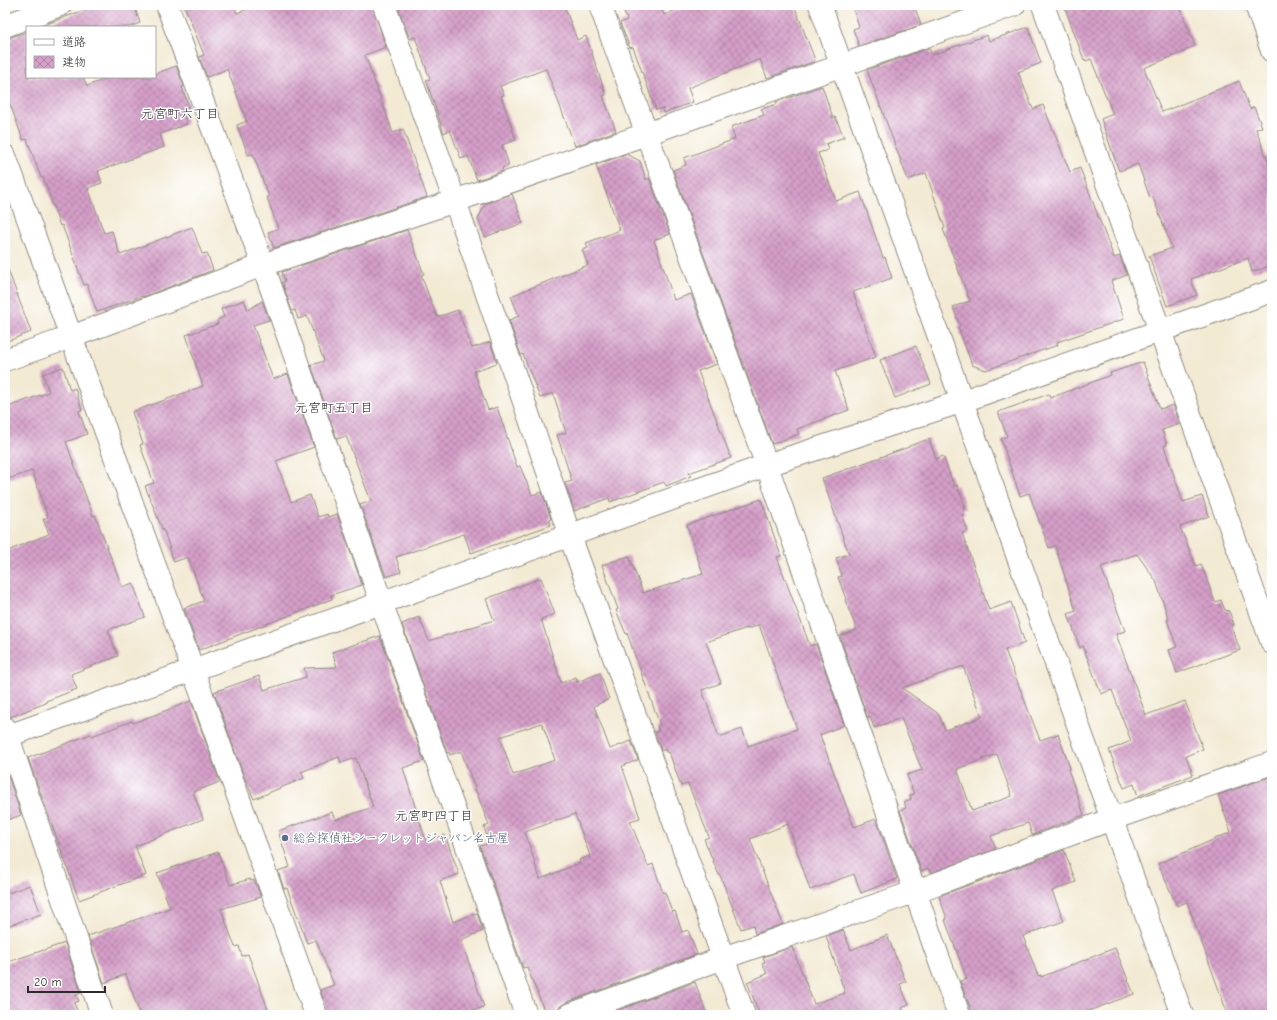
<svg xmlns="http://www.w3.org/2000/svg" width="1277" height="1020" viewBox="0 0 1277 1020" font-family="'Comic Neue','Klee One',sans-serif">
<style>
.building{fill:url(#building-cross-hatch);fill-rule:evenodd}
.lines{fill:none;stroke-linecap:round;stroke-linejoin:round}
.minor-casing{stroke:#8f8a80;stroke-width:24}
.minor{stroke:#fff;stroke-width:22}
.service-dot{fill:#5c6f8a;stroke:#fff;stroke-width:1.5}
.labels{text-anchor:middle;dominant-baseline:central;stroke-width:3;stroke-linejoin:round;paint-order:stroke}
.service-label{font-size:12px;fill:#4e5e75;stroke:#fff;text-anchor:start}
.neighbourhood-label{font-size:13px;fill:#2b2b2b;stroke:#fff}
</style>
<defs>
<pattern id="building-cross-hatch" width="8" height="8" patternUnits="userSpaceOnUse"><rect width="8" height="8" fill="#d59fc9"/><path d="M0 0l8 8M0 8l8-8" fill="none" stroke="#ad82a3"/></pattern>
</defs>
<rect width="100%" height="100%" fill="#fff"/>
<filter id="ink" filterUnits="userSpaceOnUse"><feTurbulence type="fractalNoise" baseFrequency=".025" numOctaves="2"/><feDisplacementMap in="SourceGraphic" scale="8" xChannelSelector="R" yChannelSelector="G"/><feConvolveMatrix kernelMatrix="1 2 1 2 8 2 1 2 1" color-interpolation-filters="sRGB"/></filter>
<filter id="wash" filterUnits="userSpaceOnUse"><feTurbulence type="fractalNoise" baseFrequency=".012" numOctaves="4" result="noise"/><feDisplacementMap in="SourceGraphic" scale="16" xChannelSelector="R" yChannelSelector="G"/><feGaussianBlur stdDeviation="0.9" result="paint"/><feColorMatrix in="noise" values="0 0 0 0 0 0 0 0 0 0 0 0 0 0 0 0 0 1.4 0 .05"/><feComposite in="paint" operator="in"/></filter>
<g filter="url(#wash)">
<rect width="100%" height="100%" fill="#f3ead4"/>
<g id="blocks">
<path class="building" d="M 98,5 L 134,5 L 140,23 L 130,27 L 44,27 L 44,25 Z
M 184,5 L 234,5 L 237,13 L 259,5 L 372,5 L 386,47 L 365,55 L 393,133 L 403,129 L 427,197 L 274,248 L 268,232 L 278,229 L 267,197 L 269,197 L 253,154 L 248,155 L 237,125 L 247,121 L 227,69 L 207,77 L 199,57 L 204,55 Z
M 397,5 L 564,5 L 577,40 L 586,36 L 606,95 L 603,96 L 616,131 L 575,146 L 546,69 L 500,86 L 504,95 L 501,96 L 516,140 L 502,145 L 509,165 L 502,168 L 503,171 L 477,180 L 468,156 L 461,159 L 450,130 L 444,133 L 426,80 L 430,79 L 415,37 L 410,39 Z
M 621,5 L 660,5 L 664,15 L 688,5 L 794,5 L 815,60 L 813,62 L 767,78 L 760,59 L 688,88 L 693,102 L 664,113 L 663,108 L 656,110 L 633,47 L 630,48 L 620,23 L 627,20 Z
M 852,5 L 914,5 L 921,25 L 859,46 L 853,29 L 859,27 Z
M 1064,5 L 1179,5 L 1195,46 L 1186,50 L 1186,51 L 1144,68 L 1162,112 L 1239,81 L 1250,109 L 1254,107 L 1262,127 L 1256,129 L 1272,172 L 1272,265 L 1252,272 L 1248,258 L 1191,279 L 1197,295 L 1167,306 L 1149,256 L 1172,248 L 1153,197 L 1150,198 L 1138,164 L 1119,171 L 1101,119 L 1113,114 L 1091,59 L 1086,61 L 1085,59 L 1084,60 Z
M 1028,27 L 1041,63 L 1018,72 L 1033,109 L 1043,105 L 1070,172 L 1080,168 L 1114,258 L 1120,256 L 1127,275 L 1111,281 L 1124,319 L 1057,342 L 1058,345 L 986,370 L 972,365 L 958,327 L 960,326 L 953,307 L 970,301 L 943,229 L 945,228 L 926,173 L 908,180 L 867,70 L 929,48 L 932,55 L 987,35 L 989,41 Z
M 27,32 L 27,77 L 83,77 L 87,86 L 110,77 L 155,77 L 155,74 L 176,66 L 184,86 L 182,87 L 189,107 L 182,110 L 187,124 L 160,134 L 164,147 L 98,171 L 102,183 L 88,188 L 104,233 L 112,231 L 120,255 L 192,227 L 202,254 L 207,253 L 213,270 L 143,297 L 143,296 L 97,312 L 87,284 L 84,285 L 62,225 L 60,226 L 43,177 L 41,178 L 27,139 L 23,140 L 5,90 L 5,39 Z
M 822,86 L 833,118 L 835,117 L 844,137 L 826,144 L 828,150 L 818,153 L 836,201 L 860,192 L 883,258 L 885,257 L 892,278 L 853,292 L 876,357 L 835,371 L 849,410 L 797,429 L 799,434 L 772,444 L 673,170 L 686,165 L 684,158 L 735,139 L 731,127 L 764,115 L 761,109 L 777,104 L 776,102 Z
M 626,154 L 640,161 L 646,180 L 649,178 L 670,234 L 654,240 L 674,300 L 691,294 L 717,364 L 698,371 L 731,458 L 689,473 L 691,476 L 666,486 L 664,482 L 610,502 L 609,498 L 574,511 L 565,483 L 572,481 L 557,435 L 566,433 L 553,393 L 540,398 L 523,354 L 521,355 L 509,320 L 519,316 L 511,296 L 588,265 L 582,250 L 588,248 L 586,243 L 620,230 L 596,165 Z
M 512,194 L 523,223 L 485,237 L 478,219 L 485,204 Z
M 407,230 L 424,274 L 421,275 L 437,317 L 458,310 L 472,348 L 490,342 L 497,363 L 474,371 L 488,410 L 497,407 L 517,467 L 520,466 L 532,495 L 542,492 L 551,519 L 549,520 L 551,525 L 471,553 L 464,534 L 396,557 L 401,572 L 386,577 L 360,505 L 371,501 L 346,436 L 337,439 L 311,365 L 324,361 L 307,316 L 298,319 L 295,310 L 292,311 L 284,288 L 283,282 L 285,281 L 282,272 Z
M 7,267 L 31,332 L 5,342 L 5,268 Z
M 244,300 L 248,310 L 262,301 L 269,320 L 253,325 L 273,379 L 288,374 L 314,447 L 276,461 L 291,502 L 310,495 L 318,517 L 327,514 L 328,517 L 337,514 L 362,585 L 331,595 L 332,599 L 199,650 L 184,608 L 204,601 L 188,557 L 174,562 L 164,531 L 163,531 L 145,486 L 154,483 L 140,445 L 143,444 L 132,412 L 203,386 L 186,335 L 218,324 L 217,320 L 224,317 L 221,309 Z
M 916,346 L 931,384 L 895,398 L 880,360 Z
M 1143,362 L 1160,409 L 1173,405 L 1180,424 L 1162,430 L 1167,445 L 1164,446 L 1183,502 L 1202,496 L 1209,516 L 1180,527 L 1196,566 L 1201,564 L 1215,602 L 1221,600 L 1225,610 L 1229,611 L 1234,625 L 1231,626 L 1240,650 L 1177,673 L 1169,650 L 1177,647 L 1167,620 L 1169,620 L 1156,581 L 1137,554 L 1101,567 L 1125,631 L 1116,634 L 1146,715 L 1185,701 L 1203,749 L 1186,756 L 1193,775 L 1138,796 L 1134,784 L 1124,788 L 1109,750 L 1131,741 L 1112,690 L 1101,694 L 1083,646 L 1080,648 L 1068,614 L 1076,611 L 1055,546 L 1049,548 L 1029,493 L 1020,496 L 1001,439 L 1007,436 L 998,412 L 1049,394 L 1050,398 L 1111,375 L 1110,373 Z
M 63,367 L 70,390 L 75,388 L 82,410 L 79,411 L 87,434 L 66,442 L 93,516 L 95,515 L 122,587 L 133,583 L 145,617 L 108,630 L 118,656 L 71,674 L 77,689 L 46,701 L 46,703 L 10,717 L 5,716 L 5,552 L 49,534 L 43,519 L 48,517 L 32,471 L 5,480 L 5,408 L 49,392 L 43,374 Z
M 929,439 L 936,459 L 943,456 L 954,486 L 957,485 L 966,508 L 963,508 L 965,514 L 962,515 L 968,531 L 962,533 L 989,610 L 1011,602 L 1025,643 L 1005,650 L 1040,740 L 1058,734 L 1070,768 L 1068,769 L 1084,815 L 1032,835 L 1028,823 L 991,836 L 996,849 L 931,873 L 928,868 L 921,871 L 900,810 L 906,808 L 904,802 L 911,799 L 910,795 L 914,794 L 907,775 L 922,770 L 901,718 L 874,728 L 870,716 L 867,717 L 840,636 L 857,630 L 845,600 L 846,599 L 838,577 L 842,576 L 836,558 L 849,554 L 822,478 L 909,447 L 909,446 ZM 963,666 L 982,717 L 945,730 L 939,715 L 936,712 L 902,688 ZM 997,754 L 1012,796 L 972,811 L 957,769 Z
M 761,499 L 781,556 L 777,557 L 810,646 L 816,644 L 844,725 L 820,735 L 854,827 L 876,819 L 897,879 L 861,893 L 854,874 L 810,890 L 788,824 L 750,839 L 783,924 L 755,934 L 753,925 L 741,929 L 720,875 L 719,875 L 704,839 L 709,837 L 688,784 L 681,786 L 669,752 L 666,752 L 665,749 L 661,751 L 655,732 L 659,731 L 657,727 L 660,725 L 627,633 L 626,634 L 616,610 L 618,609 L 602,565 L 629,556 L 643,593 L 703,574 L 687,525 ZM 759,625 L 797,729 L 748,746 L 742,729 L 719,737 L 702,690 L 721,683 L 706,642 L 747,628 L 747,629 Z
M 541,578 L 555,614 L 541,619 L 561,683 L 576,677 L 577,682 L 600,673 L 609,699 L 594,706 L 610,749 L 631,741 L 638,760 L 622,766 L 640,818 L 630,821 L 648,866 L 653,864 L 663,893 L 665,892 L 672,912 L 675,911 L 682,932 L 688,930 L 697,954 L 565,1003 L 559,1007 L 557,1015 L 546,1015 L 527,967 L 523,968 L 480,846 L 489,843 L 484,827 L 489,825 L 461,751 L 450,755 L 449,752 L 447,753 L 402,624 L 419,617 L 429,641 L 494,620 L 486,599 ZM 542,723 L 555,760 L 513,775 L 500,737 ZM 575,814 L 590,856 L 579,860 L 580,863 L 540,879 L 525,832 Z
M 380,636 L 424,761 L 403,768 L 426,841 L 445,835 L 459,874 L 440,881 L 453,922 L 477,913 L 483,931 L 461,940 L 484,1007 L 459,1015 L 328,1015 L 320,990 L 334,985 L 316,940 L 307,943 L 287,888 L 284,889 L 278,871 L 290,867 L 278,831 L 332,812 L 335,820 L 373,807 L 356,758 L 341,763 L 339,757 L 301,772 L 304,778 L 254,799 L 243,774 L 214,692 L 259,676 L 264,690 L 306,677 L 304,668 L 337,667 L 332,652 Z
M 191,701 L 220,782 L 193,792 L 203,819 L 135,846 L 146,875 L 79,900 L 28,758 L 91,734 L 92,736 L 132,721 L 133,723 Z
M 5,767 L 21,815 L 5,821 Z
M 1272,776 L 1272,1015 L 1228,1015 L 1187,902 L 1177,906 L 1158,864 L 1231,832 L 1218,795 Z
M 1064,850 L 1076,882 L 1052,891 L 1064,921 L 1023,936 L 1038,976 L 1041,975 L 1041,977 L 1115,948 L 1134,994 L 1078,1015 L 973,1015 L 960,981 L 967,979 L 945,920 L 947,919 L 939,896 Z
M 218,852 L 230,885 L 250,879 L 250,881 L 254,880 L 261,897 L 221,909 L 235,947 L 239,946 L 242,956 L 248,954 L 270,1015 L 140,1015 L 126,974 L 104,983 L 88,936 L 170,908 L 157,873 Z
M 30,885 L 41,914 L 5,927 L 5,894 Z
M 843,930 L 851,950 L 887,935 L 906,982 L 900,984 L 909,1005 L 902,1008 L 905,1015 L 760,1015 L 747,982 L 767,974 L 762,963 L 765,962 L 763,957 L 792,947 L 814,1004 L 845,993 L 826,936 Z
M 65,943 L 81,993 L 76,995 L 79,1001 L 74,1003 L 79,1015 L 5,1015 L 5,963 Z
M 695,982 L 707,1015 L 605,1015 Z"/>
</g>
</g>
<g filter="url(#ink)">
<use href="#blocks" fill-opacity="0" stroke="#8f8a80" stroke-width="1"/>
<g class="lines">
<defs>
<path id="minor" d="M 167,5 L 263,265 L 526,1015
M 384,5 L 455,201 L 570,536 L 744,1015
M 600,5 C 655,159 712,312 767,466 C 832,649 893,833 959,1015
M 820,5 L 1182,1015
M 1043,5 L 1272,643
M 1256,5 L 1272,51
M 5,26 L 60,5
M 5,156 L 193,670 L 316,1015
M 5,360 L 71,337 L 263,265 L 455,201 L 1014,5
M 5,728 L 102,1015
M 5,737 L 767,465 L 963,401 L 1272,291
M 569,1015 L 723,958 L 914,892 L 1112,819 L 1272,763"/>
</defs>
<use href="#minor" class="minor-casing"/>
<use href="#minor" class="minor"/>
</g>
</g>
<circle class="service-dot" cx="285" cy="838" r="4"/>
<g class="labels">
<g class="service-label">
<text x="293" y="838">総合探偵社シークレットジャパン名古屋</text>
</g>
<g class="neighbourhood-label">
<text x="180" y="113">元宮町六丁目</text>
<text x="334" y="407">元宮町五丁目</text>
<text x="434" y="815">元宮町四丁目</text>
</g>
</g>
<rect width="1277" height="1020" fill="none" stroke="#fff" stroke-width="20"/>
<rect x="26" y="26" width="130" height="52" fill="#ffffff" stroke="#aaaaaa"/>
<rect x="34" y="39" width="20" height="6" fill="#ffffff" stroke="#aaaaaa"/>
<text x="62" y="46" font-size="12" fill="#2b2b2b">道路</text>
<rect x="34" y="56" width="20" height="12" fill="url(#building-cross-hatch)" stroke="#aaaaaa"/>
<text x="62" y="66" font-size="12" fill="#2b2b2b">建物</text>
<path d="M28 986v6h77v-6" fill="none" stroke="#2b2b2b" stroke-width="2"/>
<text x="34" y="986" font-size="12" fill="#2b2b2b" stroke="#ffffff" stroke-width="3" paint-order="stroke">20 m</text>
</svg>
